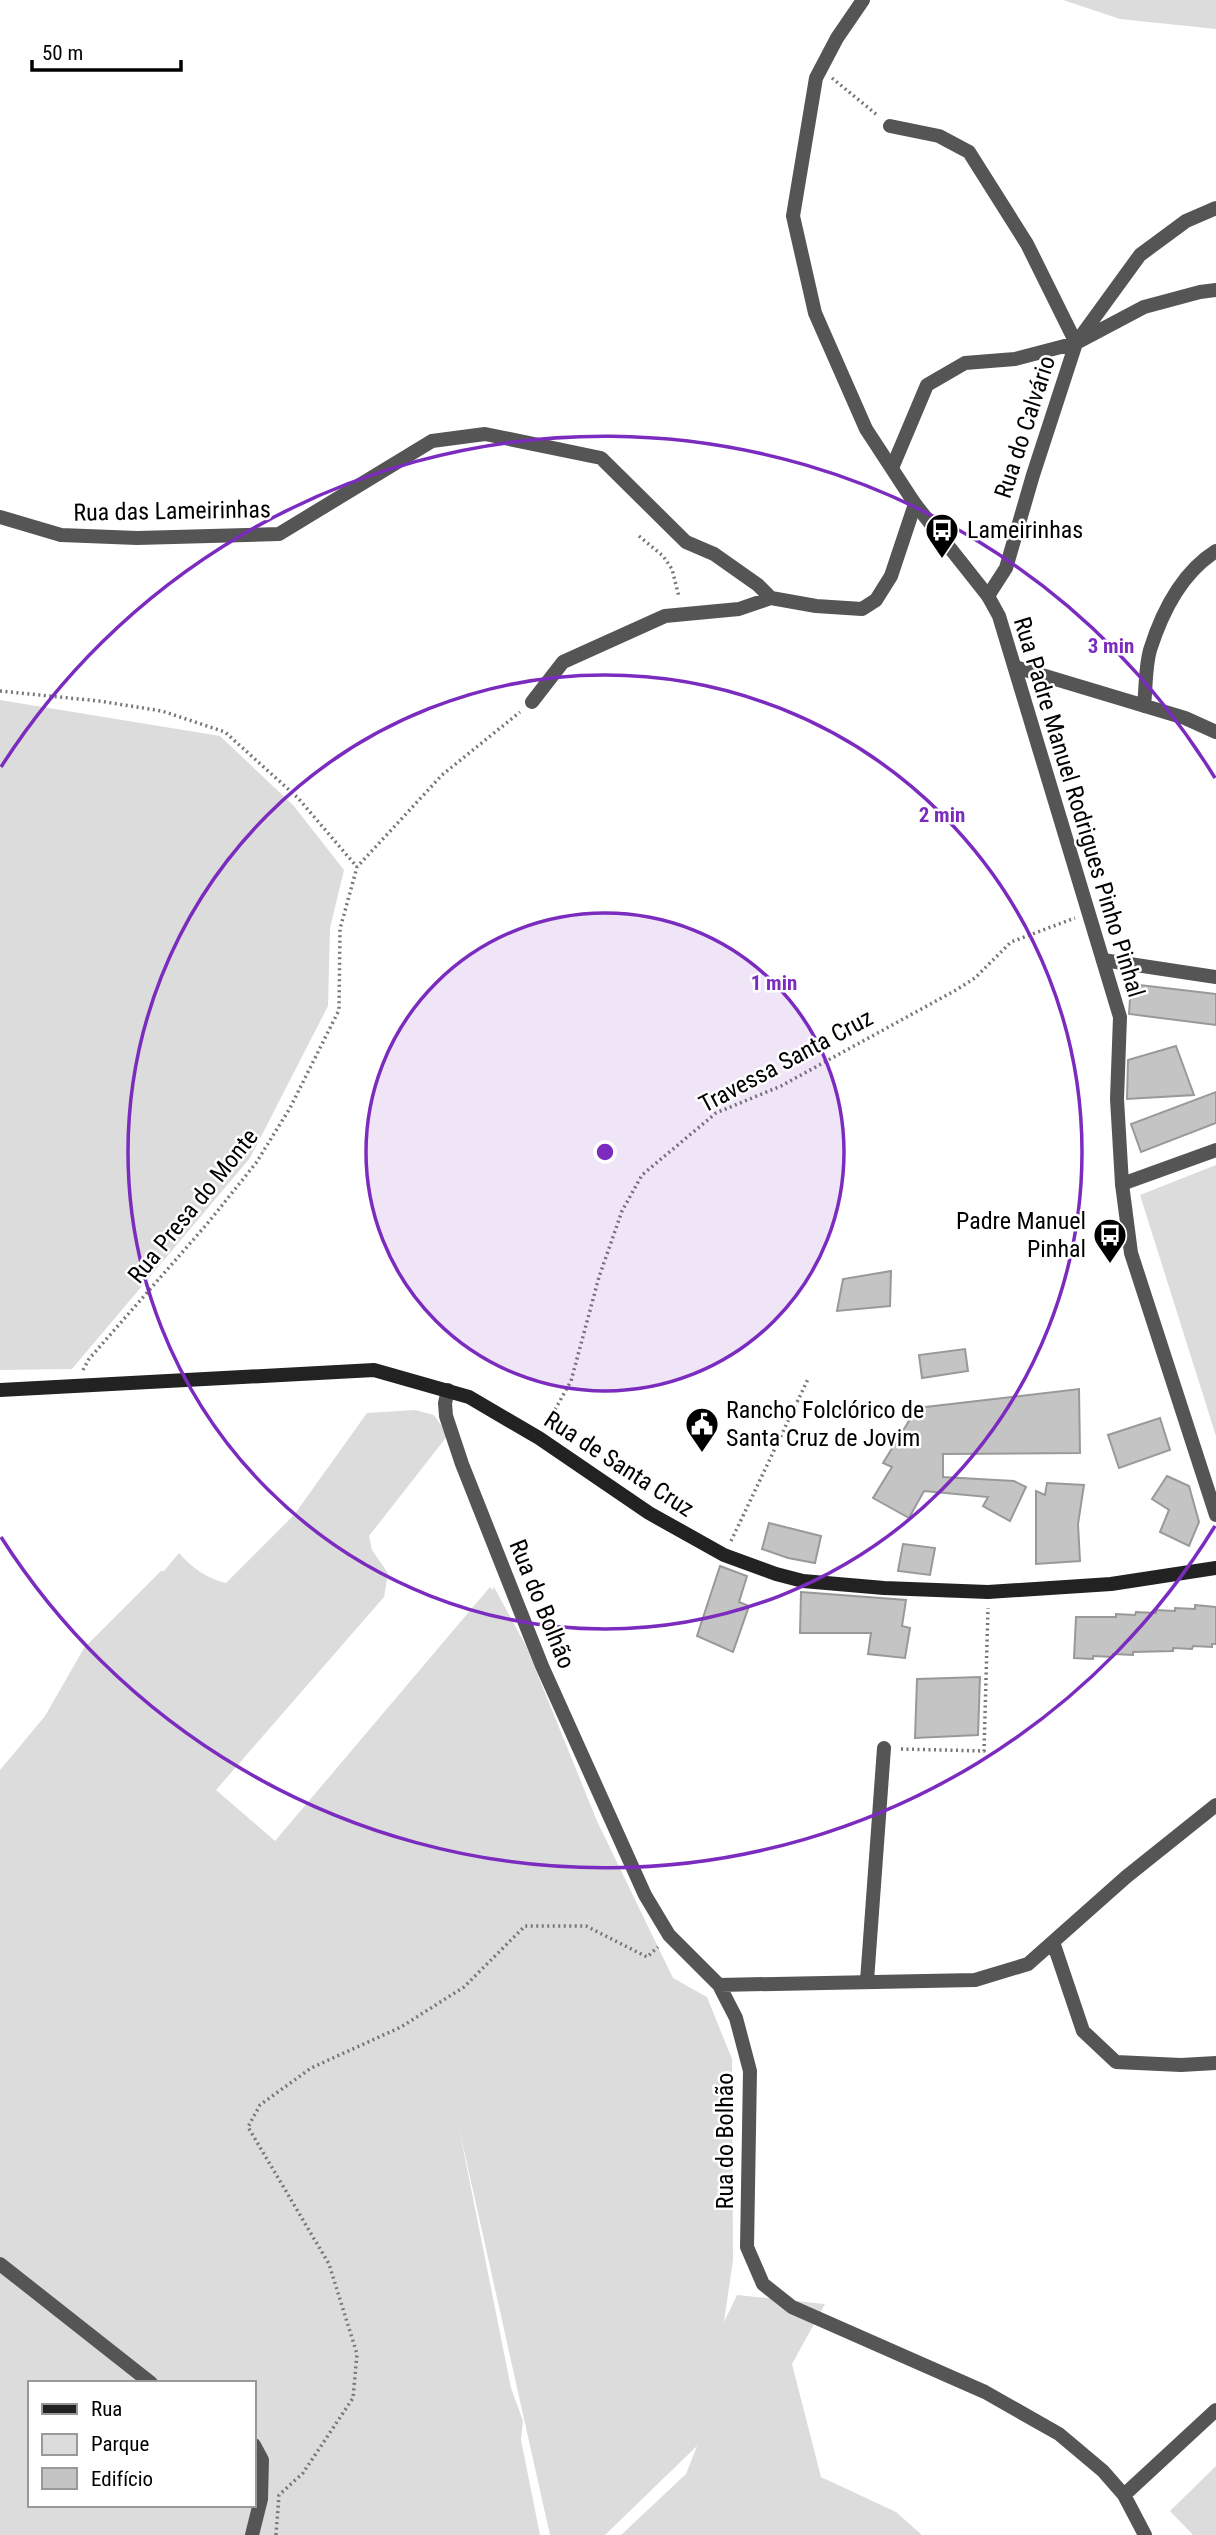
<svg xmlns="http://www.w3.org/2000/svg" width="1216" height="2535" viewBox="0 0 1216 2535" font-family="'Roboto Condensed',sans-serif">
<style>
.green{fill:#dcdcdc;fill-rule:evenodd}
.building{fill:#c4c4c4;stroke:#999;stroke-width:2}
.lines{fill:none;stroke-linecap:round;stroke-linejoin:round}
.path{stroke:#777;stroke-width:3.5;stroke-dasharray:2 3.5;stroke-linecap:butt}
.minor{stroke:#555;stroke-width:14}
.tertiary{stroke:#555;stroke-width:14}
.secondary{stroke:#222;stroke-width:14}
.ring{fill:none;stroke:#7b2cbf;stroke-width:3.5}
.labels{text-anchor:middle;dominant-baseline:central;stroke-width:5;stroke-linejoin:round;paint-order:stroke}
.street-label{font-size:24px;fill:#000;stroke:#fff}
.poi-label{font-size:24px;fill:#000;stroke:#fff;text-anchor:start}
.centre{fill:#7b2cbf;stroke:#fff;stroke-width:3.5}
.ring-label{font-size:21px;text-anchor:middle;font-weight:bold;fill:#7b2cbf;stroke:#fff;stroke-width:5;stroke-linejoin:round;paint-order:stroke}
</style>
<rect width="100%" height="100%" fill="#fff"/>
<path class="green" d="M 1063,0 L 1216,0 L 1216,29 L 1120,19 Z
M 0,700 L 220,736 L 293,805 L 344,870 L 330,928 L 328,1006 L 250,1158 L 72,1369 L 0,1370 Z
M 1216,1165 L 1216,1436 L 1140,1195 Z
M 415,1410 L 434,1415 L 448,1435 L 369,1536 L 372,1550 L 388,1573 L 384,1597 L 216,1790 L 275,1841 L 490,1587 L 492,1590 L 494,1587 L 526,1646 L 597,1821 L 673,1978 L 707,1997 L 732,2059 L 733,2260 L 724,2322 L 737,2295 L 825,2304 L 792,2364 L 821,2477 L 896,2512 L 922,2535 L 621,2535 L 686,2474 L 697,2446 L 605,2535 L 550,2535 L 459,2128 L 511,2388 L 523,2421 L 521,2440 L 540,2535 L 0,2535 L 0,1770 L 45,1716 L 84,1648 L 161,1571 L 164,1571 L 179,1553 C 192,1568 206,1578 226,1583 L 294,1515 L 367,1413 ZM 30,2383 L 254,2383 L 254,2505 L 30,2505 Z
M 1216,2466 L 1216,2535 L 1193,2535 L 1170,2511 Z"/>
<path class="building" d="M 1131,984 L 1216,994 L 1216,1025 L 1129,1014 Z
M 1176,1046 L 1194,1095 L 1127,1099 L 1128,1060 Z
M 1216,1092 L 1216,1123 L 1141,1152 L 1131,1124 Z
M 891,1271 L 890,1306 L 837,1311 L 843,1279 Z
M 965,1349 L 968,1371 L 922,1378 L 919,1355 Z
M 1079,1389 L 1080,1453 L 943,1454 L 943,1477 L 1014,1481 L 1026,1487 L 1010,1521 L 983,1506 L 988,1497 L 924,1491 L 909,1518 L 873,1498 L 892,1467 L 883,1463 L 917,1408 Z
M 1160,1418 L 1170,1450 L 1119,1468 L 1108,1435 Z
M 1167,1476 L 1189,1486 L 1199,1522 L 1189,1546 L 1160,1532 L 1169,1510 L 1152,1499 Z
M 1047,1483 L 1084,1485 L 1078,1524 L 1080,1561 L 1036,1564 L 1036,1491 L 1045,1495 Z
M 769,1523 L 821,1536 L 815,1563 L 788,1558 L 762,1549 Z
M 903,1544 L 935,1548 L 930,1575 L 898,1571 Z
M 720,1566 L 747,1576 L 739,1602 L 749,1606 L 733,1652 L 697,1636 Z
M 801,1592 L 906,1600 L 902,1626 L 910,1628 L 905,1658 L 868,1654 L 871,1633 L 800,1633 Z
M 1195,1605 L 1216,1607 L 1216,1644 L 1212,1644 L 1212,1647 L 1193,1646 L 1192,1649 L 1173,1648 L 1173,1651 L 1133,1652 L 1133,1655 L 1113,1654 L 1113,1657 L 1093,1656 L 1093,1659 L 1074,1658 L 1076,1617 L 1116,1617 L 1116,1614 L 1135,1615 L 1136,1612 L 1156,1613 L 1156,1610 L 1175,1611 L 1175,1608 L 1195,1609 Z
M 980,1677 L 978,1735 L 915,1738 L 917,1679 Z"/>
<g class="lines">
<path class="path" d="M 832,78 L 877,115
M 639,536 L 663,556 L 672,569 L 679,597
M 0,691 L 99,701 L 162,711 L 225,732 L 298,798 L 357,867
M 83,1370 L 89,1359 L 207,1224 L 256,1163 L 290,1108 L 339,1010 L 340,929 L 357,867 L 442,775 L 520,712
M 547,1424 L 571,1381 L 599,1277 L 622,1211 L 642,1175 L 716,1113 L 781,1086 L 956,990 L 975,978 L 1011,942 L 1075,918
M 731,1541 L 809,1377
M 901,1749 L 984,1751 L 988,1608
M 276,2535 L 279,2495 L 303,2473 L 353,2398 L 357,2354 L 329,2264 L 248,2127 L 260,2105 L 311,2068 L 401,2027 L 464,1987 L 525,1926 L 586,1926 L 647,1957 L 658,1947"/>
<path class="minor" d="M 890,126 L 939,136 L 969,152 L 1027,244 L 1076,343
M 892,468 L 927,385 L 965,363 L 1015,359 L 1076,343 L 1144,307 L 1200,292 L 1216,290
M 0,517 L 61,535 L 137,538 L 279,534 L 432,441 L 485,434 L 601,458 L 686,542 L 714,554 L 758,585 L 771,598
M 988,596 L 1006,568 L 1033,475 L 1076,343 L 1140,255 L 1186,221 L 1216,208
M 1015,667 L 1185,718 L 1216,732
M 532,702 L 563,662 L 665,616 L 739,609 L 771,598 L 816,606 L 862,609 L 876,600 L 891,576 L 915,504
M 1144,706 C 1146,688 1145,668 1150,650 C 1162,612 1181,573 1216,551
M 1103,960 L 1216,977
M 1122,1184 L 1216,1150
M 448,1390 L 445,1403 L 446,1416 L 462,1464 L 542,1666 L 645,1895 L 669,1935 L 719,1985 L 736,2018 L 750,2071 L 747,2247 L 763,2284 L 792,2307 L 985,2392 L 1059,2434 L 1103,2471 L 1124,2495 L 1145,2535
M 1053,1942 L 1083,2031 L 1116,2062 L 1181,2065 L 1216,2063
M 867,1981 L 884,1748
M 719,1985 L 975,1980 L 1028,1964 L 1126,1877 L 1216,1805
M 0,2264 L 151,2383
M 1124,2495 L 1216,2410
M 252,2535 L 261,2499 L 262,2460 L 254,2445"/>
<path class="tertiary" d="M 863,0 L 837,38 L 816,78 L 793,216 L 815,313 L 866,429 L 915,504 L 988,596 L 999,616 L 1120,1017 L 1117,1099 L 1122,1184 L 1131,1253 L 1216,1515"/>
<path class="secondary" d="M 0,1390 L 374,1370 L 469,1397 L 539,1438 L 649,1513 L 724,1555 L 776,1574 L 803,1581 L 884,1588 L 988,1592 L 1111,1584 L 1216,1568"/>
</g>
<circle cx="605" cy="1152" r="239" fill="#7b2cbf" fill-opacity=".12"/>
<g class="ring">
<circle cx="605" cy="1152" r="239"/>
<circle cx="605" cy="1152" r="477"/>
<path d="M1215 1526A716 716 0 0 1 1 1537M1 767A716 716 0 0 1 1215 778"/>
</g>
<defs>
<symbol id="bus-pin" viewBox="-11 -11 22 30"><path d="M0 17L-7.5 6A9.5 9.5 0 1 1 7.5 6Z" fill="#000" stroke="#fff"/><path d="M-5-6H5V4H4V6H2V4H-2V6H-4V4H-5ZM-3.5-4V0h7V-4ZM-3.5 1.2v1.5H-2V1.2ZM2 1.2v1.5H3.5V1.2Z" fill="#fff"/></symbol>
<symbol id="civic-pin" viewBox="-11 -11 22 30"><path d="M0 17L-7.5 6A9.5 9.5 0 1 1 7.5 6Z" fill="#000" stroke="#fff"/><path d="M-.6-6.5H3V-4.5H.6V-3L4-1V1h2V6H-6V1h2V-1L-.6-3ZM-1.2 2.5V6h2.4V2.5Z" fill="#fff"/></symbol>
</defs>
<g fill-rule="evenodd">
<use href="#bus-pin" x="923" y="511" width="38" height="52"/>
<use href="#bus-pin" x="1091" y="1216" width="38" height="52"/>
<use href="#civic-pin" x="683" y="1405" width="38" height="52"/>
</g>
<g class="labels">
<g class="street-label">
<text transform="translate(1025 427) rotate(-72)">Rua do Calvário</text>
<text transform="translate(172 511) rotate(-1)">Rua das Lameirinhas</text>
<text transform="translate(1079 807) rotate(73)">Rua Padre Manuel Rodrigues Pinho Pinhal</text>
<text transform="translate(786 1061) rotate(-28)">Travessa Santa Cruz</text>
<text transform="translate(193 1206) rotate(-51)">Rua Presa do Monte</text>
<text transform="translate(619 1464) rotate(33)">Rua de Santa Cruz</text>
<text transform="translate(542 1604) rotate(68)">Rua do Bolhão</text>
<text transform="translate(725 2141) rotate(-90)">Rua do Bolhão</text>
</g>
<g class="poi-label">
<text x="967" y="530">Lameirinhas</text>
<text x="1086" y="1221" text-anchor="end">Padre Manuel<tspan x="1086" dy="28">Pinhal</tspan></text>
<text x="726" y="1410">Rancho Folclórico de<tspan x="726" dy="28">Santa Cruz de Jovim</tspan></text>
</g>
</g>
<circle cx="605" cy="1152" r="10" class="centre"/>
<g class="ring-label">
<text x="1111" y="653">3 min</text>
<text x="942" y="822">2 min</text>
<text x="774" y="990">1 min</text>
</g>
<rect x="28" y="2381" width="228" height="126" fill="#ffffff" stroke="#999999" stroke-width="2"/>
<rect x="42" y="2404" width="35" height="10" fill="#222222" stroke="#999999" stroke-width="2"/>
<text x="91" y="2416" font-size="21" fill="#000000">Rua</text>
<rect x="42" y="2434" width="35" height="21" fill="#dcdcdc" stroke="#999999" stroke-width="2"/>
<text x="91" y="2451" font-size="21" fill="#000000">Parque</text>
<rect x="42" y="2468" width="35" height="21" fill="#c4c4c4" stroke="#999999" stroke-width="2"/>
<text x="91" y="2486" font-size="21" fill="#000000">Edifício</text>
<path d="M32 60v10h149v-10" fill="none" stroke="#000000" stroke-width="3.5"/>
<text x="42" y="60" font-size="21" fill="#000000" stroke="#ffffff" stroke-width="5" paint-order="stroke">50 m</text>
</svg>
